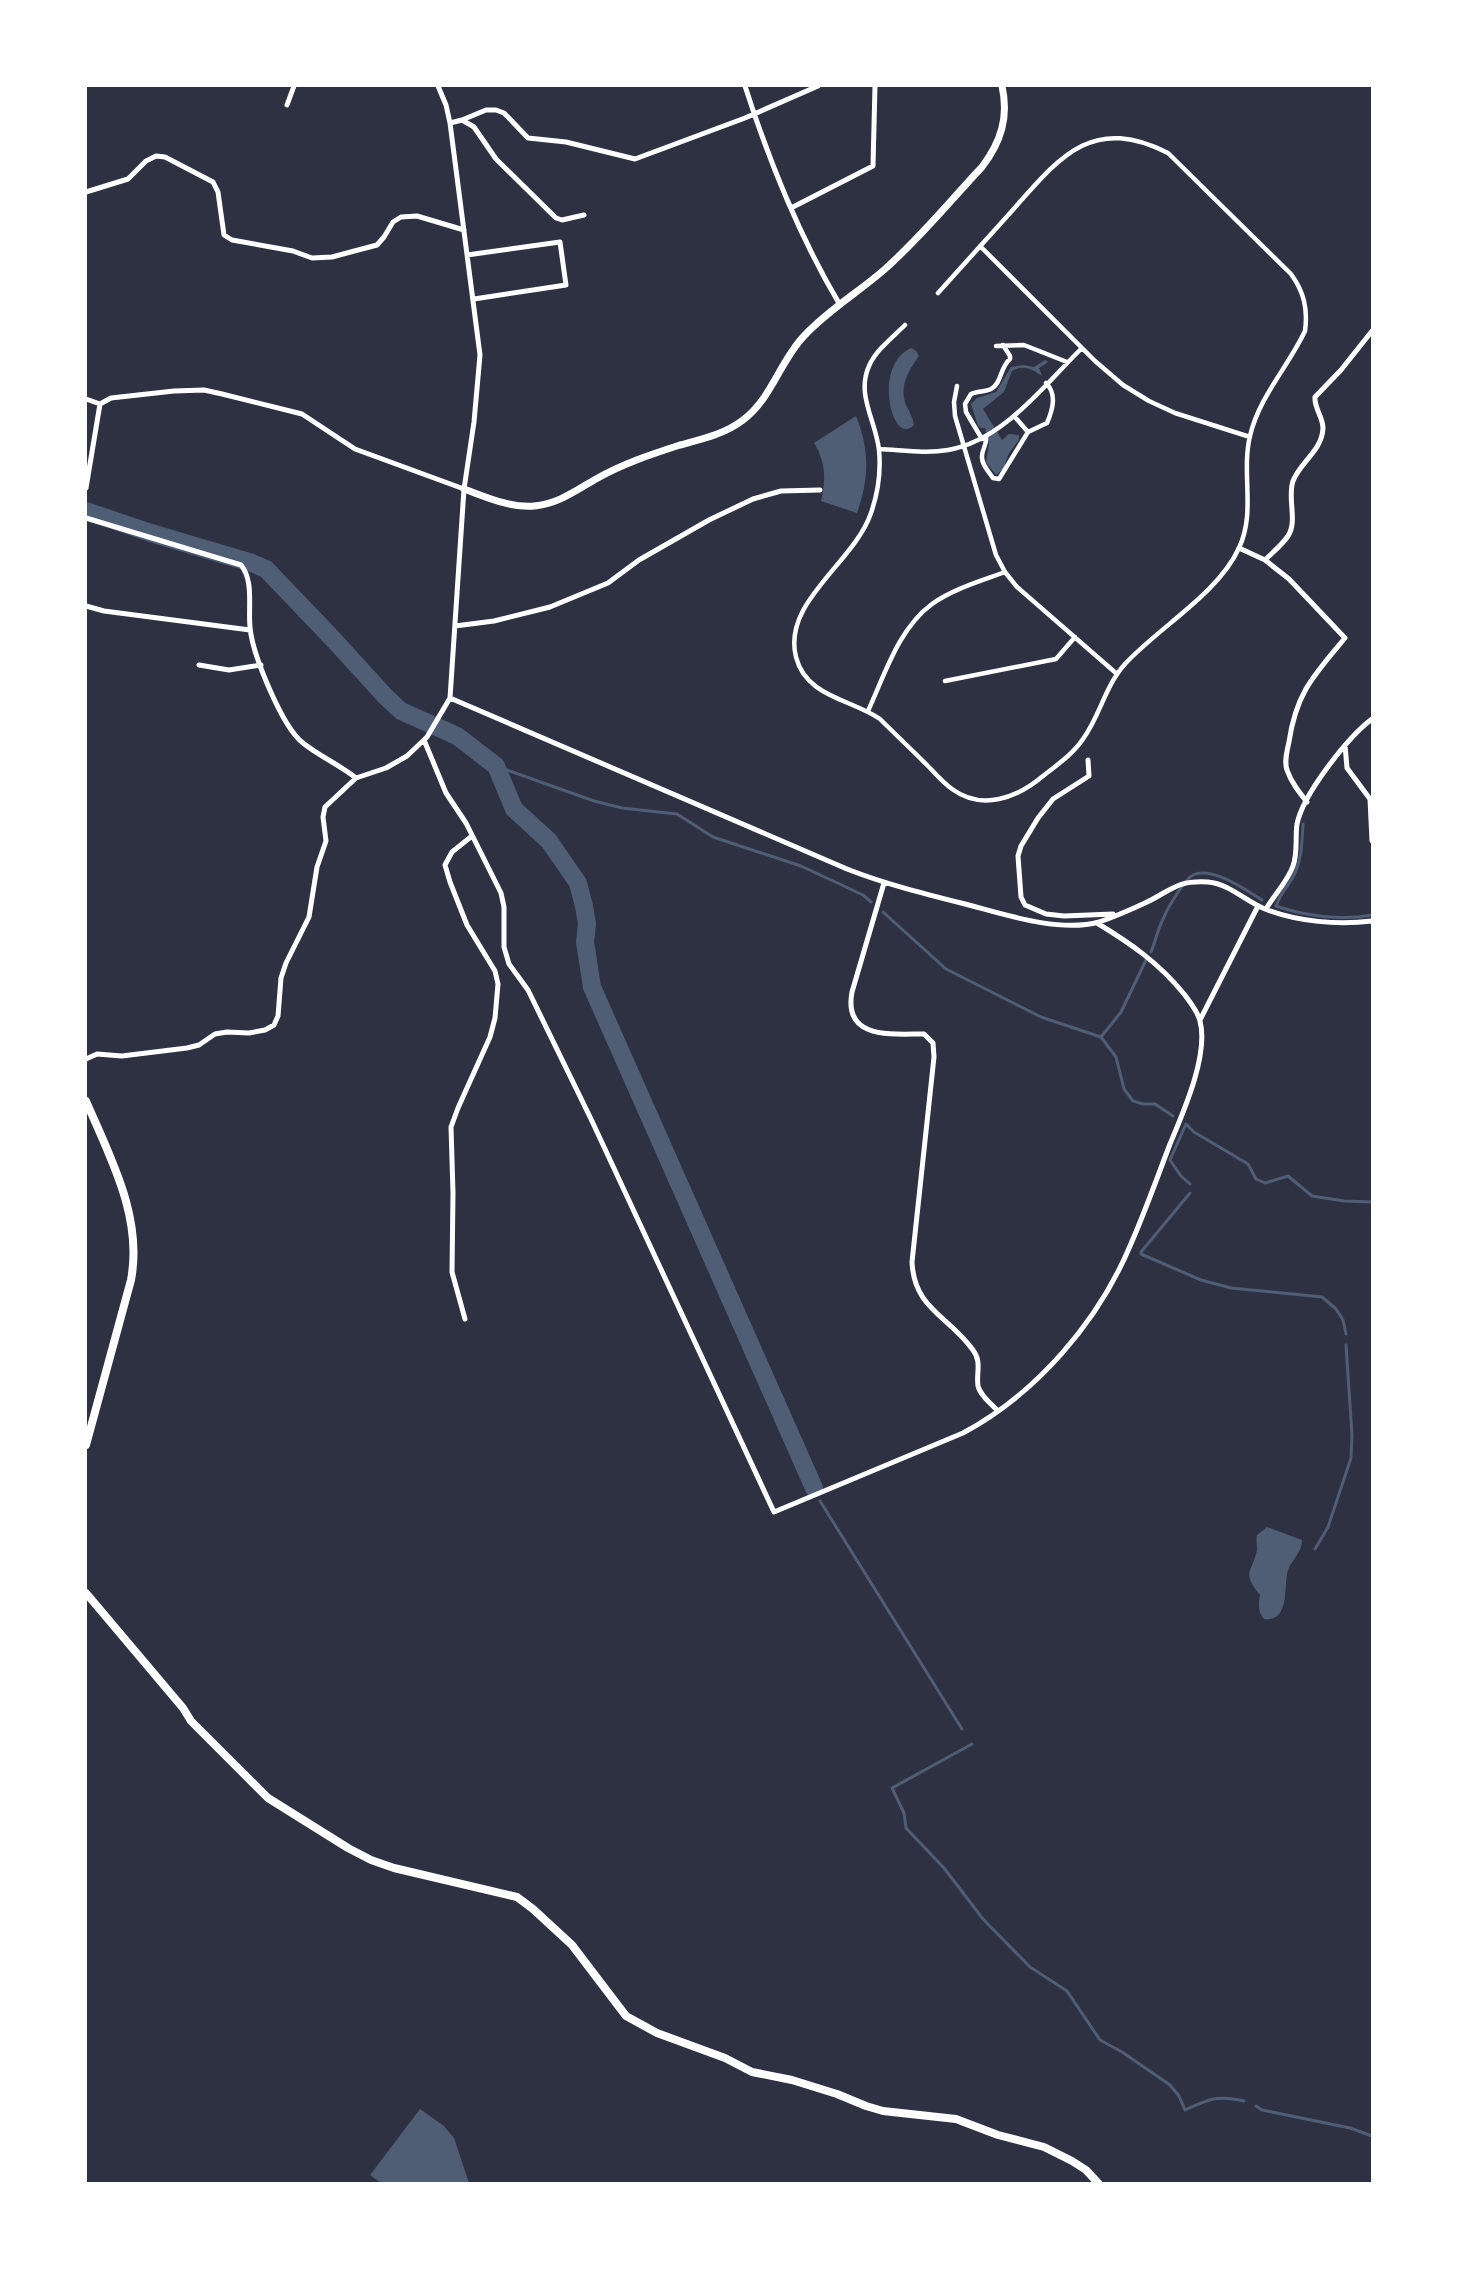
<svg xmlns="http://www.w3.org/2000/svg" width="1458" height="2269" viewBox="0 0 1458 2269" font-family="Merriweather,serif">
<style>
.water{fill:#4f5d75}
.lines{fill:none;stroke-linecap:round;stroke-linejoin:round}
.stream{stroke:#4f5d75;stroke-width:3}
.river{stroke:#4f5d75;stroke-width:18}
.pedestrian{stroke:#fff;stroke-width:4.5}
.minor{stroke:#fff;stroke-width:5}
.tertiary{stroke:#fff;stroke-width:7}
.secondary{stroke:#fff;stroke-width:8}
</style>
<rect width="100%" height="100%" fill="#2d3142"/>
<path class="water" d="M 911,348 L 916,351 L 919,356 C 908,371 898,388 907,407 C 910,413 913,418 914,425 C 892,448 872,365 911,348 Z
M 1045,360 L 1048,362 L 1039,368 L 1042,376 C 1033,370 1024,364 1012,371 L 1004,392 L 983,409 L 1002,440 L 1009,434 L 1019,435 L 1019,440 L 1009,453 L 1003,469 L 996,475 L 986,462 L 989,444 L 985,428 L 981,428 L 978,426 L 971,404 L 977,398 L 996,392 L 1011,367 L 1023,365 L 1034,367 Z
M 856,416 C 870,450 869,479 857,513 L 821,501 C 826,480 826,462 814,443 Z
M 1267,1527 L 1302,1540 C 1302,1553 1292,1559 1288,1570 C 1283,1586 1291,1622 1264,1619 C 1258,1612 1258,1605 1260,1595 C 1241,1572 1252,1573 1257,1550 C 1257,1545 1256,1540 1257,1535 Z
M 420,2109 L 444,2126 L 454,2138 L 469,2183 L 381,2183 L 370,2175 Z"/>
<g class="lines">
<path class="stream" d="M 496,766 L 594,801 L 622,808 L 677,814 L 713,837 L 801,866 L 863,895 L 871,902
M 1303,824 C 1302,842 1302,860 1293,877 C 1287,887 1280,894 1276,906 C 1305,916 1342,921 1372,915
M 883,912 L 946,969 L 1041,1017 L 1101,1037 L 1116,1057 L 1124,1089 L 1133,1101 L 1143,1104 L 1155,1104 L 1173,1116
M 1151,952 C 1156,940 1158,928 1164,917 C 1168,907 1185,879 1193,875 C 1212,866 1246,890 1262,900
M 1101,1037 L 1121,1012 L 1146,960
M 1190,1184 L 1181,1176 L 1170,1160 L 1186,1124 L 1194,1132 L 1248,1164 L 1256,1179 L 1265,1183 L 1288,1176 L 1312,1196 L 1344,1201 L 1372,1202
M 1190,1193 L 1141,1252 L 1141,1254 L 1201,1280 L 1231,1288 L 1322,1297 L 1336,1309 L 1343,1320 L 1346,1334
M 820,1501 L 962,1729
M 1315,1549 L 1328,1527 L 1351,1458 L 1352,1435 L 1346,1345
M 972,1744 L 892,1788 L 904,1813 L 906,1828 L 944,1868 L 983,1919 L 1030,1967 L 1067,1991 L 1100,2040 L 1122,2052 L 1170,2085 L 1179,2096 L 1185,2110 C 1209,2099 1217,2095 1244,2101
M 1256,2106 L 1262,2110 L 1350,2128 L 1372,2136"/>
<path class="river" d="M 86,511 L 151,533 L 252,563 L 266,569 L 333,639 L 385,696 L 401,711 L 457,736 L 496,766 L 514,809 L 549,841 L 578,883 L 584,906 L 587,924 L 585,942 L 592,987 L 814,1488"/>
<path class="pedestrian" d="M 980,246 L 1095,361 L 1123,385 L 1149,401 L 1175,413 L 1250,437
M 905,325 C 892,338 876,350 869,366 C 856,395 876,421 879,450 C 881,471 878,493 871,513 C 854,563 782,602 796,657 C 806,697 851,699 880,719 C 895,734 911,749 926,764 C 934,772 942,782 952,789 C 982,811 1017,798 1043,776 C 1057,765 1073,754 1083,739 C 1100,716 1105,686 1125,664 C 1159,627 1218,594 1239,548 C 1256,512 1241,473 1250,436 C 1259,397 1288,367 1305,331 C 1308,309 1304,292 1291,274 L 1168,153 C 1091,114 1059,158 1011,212 C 987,239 962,266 938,293
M 996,346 L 1024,345 L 1067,362
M 957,386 L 954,402 L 955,416 L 996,555 L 1005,572 L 1017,587 L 1117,674
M 1014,416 L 1028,432
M 986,437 C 987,445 982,449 982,456 C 981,464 989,472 993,478 L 999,479 L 1028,432 L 1047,423 C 1053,409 1057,394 1046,383
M 982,439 L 966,412 L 965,404 L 971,394 C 977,391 985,392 991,389 C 1002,383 1000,367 1010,359 L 1010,356 L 1003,345
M 879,449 C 902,450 925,454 948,450 C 1003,441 1044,385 1082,348
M 945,681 L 1056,659 L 1075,637
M 868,711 C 885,674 899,628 932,604 C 953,589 981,581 1005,572"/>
<path class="minor" d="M 745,86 C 769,161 799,236 840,305
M 287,105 L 294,86
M 462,120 L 474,127 L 496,159 L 556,218 L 562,220 L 584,215
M 450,123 L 462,120 L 486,110 L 496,110 L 504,113 L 528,138 L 566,142 L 635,159 L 745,118 L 818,86
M 86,192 L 128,179 L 146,161 L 156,156 L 165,157 L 213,182 L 218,192 L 224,235 L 232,240 L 293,251 L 312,258 L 332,257 L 377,245 L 384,237 L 393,222 L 401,217 L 417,216 L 464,230
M 791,208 L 873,166 L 875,86
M 467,255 L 560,242 L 566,285 L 474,299
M 86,399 L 100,404
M 100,404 L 111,398 L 174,391 L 204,390 L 222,394 L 302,414 L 355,449 L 464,489
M 86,488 L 100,404
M 86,518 L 241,565 C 254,581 248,607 250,627 C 252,653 282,727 303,743 C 319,756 340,765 356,778
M 1239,548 L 1265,560 L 1289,579 L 1345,638 C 1314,675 1296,693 1289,742 C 1287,751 1284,762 1287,770 C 1291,782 1299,792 1307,802
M 1265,560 C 1272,553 1282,545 1288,536 C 1298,521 1287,498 1293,481 C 1301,461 1322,451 1323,428 C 1323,417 1314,408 1315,397 L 1341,370 L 1372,331
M 86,606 L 104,611 L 250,630
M 455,626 L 494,621 L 550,607 L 608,583 L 639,560 L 709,520 L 753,499 L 781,491 L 820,490
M 199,665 L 229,670 L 261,665
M 450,698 L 847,869 C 885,884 925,894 965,904 C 1003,914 1059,933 1099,922 C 1114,917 1130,910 1145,903 C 1171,891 1175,880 1208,882 C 1230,884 1245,901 1265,909 C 1298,922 1338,925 1372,921
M 424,740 L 446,793 L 466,823 L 501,893 L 504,907 L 504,947 L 509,964 L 528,990 L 591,1119 L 774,1512 L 963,1433 C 1036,1394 1098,1322 1130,1246 C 1145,1212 1157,1178 1170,1144 C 1183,1113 1209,1055 1200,1021 C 1198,1012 1190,1002 1184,994 C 1159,963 1130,943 1097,923
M 1345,745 L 1347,768 L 1370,799 L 1372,841
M 1088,760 L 1089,776 L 1053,799 L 1038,818 L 1021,846 L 1018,856 L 1021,897 L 1025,905 L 1046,914 L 1064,916 L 1113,914
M 884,883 L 852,992 C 843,1040 892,1034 924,1034 L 933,1043 L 934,1057 L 912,1262 C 914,1309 949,1316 973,1350 C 982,1362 976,1373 978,1386 C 980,1395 991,1404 998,1411
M 1266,909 C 1274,895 1288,881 1293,866 C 1298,852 1295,838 1297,824 C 1303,794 1348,737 1372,719
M 1200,1020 L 1258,906
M 86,1059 L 97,1054 L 122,1056 L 187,1048 L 199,1045 L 215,1034 L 227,1032 L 249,1033 L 265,1030 L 274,1025 L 278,1016 L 281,978 L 286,963 L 309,917 L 317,867 L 326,841 L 323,817 L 325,807 L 356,778 L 386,768 L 407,756 L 427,737 L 450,698 L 464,489 L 474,422 L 480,355 L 450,123 L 446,105 L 438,86
M 465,1319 L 452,1272 L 453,1193 L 451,1127 L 458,1108 L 490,1037 L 495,1018 L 498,984 L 495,971 L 467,925 L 450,882 L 445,865 L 452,852 L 472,836"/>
<path class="tertiary" d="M 464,489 C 486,497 510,508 534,506 C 558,504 575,491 596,479 C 622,464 652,454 680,445 C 702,439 725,434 743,420 C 772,398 780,361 804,336 C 828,310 859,292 885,269 C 920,238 950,201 982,167 C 1001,142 1009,117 1002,86"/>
<path class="secondary" d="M 86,1101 C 110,1157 143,1217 131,1280 L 86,1445
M 86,1593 L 183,1708 L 191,1721 L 268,1798 L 348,1848 L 371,1860 L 394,1868 L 517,1897 L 533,1909 L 572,1945 L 626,2016 L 657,2033 L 725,2058 L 752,2072 L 792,2080 L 837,2094 L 866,2106 L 883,2111 L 956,2119 L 998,2135 L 1044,2147 L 1072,2161 L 1086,2170 L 1099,2184"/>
</g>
<rect width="1458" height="2269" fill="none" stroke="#ffffff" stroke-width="174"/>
</svg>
